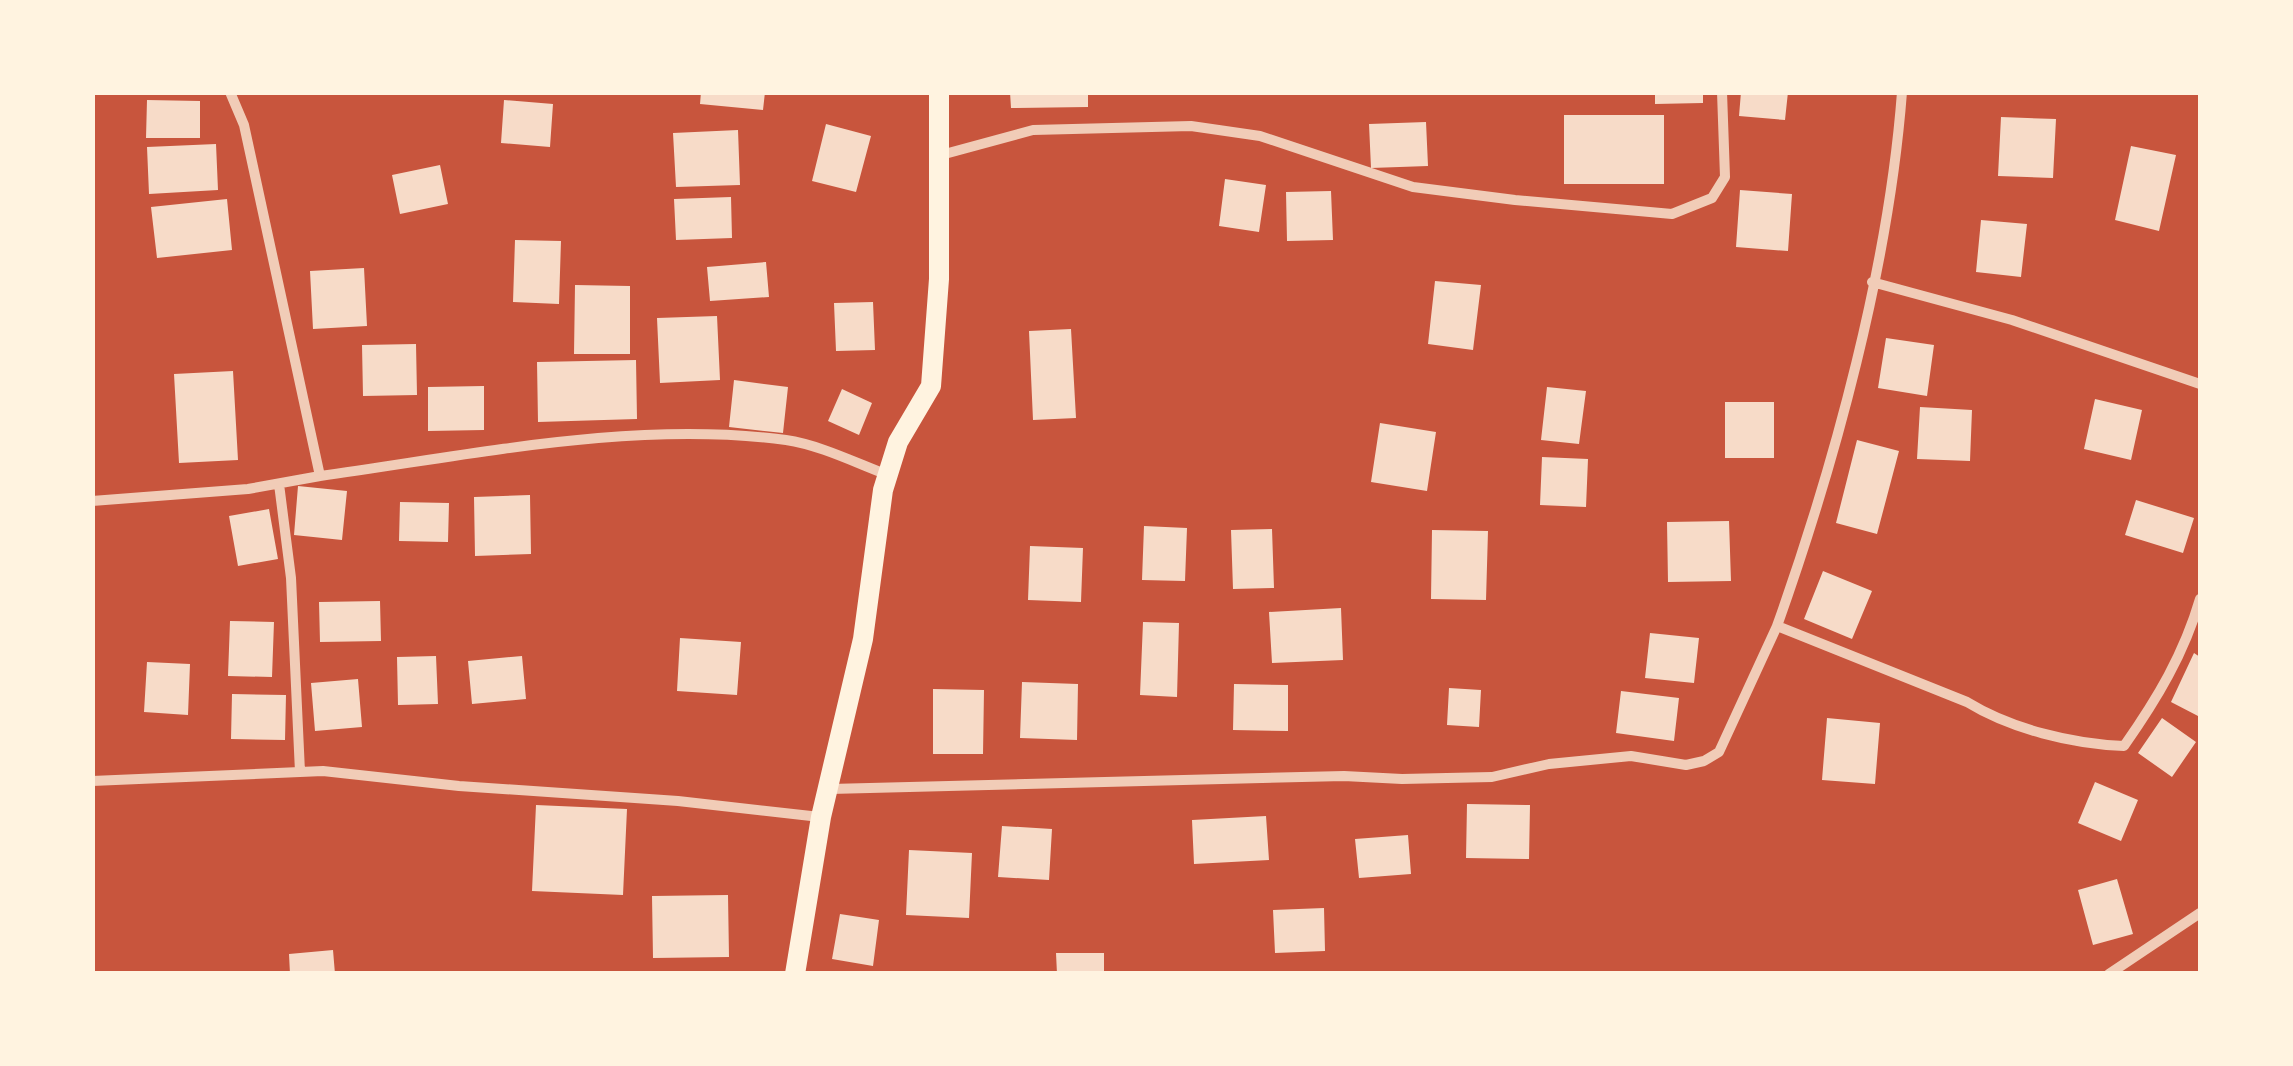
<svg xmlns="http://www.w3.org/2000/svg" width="2293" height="1066" viewBox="0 0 2293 1066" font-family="'Nunito Sans',sans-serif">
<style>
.building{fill:#f7dbc8}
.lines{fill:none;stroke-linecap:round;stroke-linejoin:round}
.minor{stroke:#f1ccb7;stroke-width:10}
.secondary{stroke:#fff3e0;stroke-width:20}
</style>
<rect width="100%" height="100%" fill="#c8553d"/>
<path class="building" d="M 701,92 L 765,92 L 763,110 L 700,104 Z
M 1010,92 L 1088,92 L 1088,107 L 1011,108 Z
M 1655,92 L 1703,92 L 1703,103 L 1655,104 Z
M 1741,92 L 1788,92 L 1785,120 L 1739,116 Z
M 147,100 L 200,101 L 200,138 L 146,138 Z
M 504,100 L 553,104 L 550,147 L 501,143 Z
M 1564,115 L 1664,115 L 1664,184 L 1564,184 Z
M 2001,117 L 2056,119 L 2053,178 L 1998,176 Z
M 1426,122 L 1428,166 L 1371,168 L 1369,124 Z
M 826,124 L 871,136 L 856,192 L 812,181 Z
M 738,130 L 740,185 L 676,187 L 673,133 Z
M 216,144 L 218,190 L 149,194 L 147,147 Z
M 2131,146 L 2176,155 L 2159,231 L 2115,220 Z
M 440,165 L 448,204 L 400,214 L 392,175 Z
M 1225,179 L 1266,185 L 1259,232 L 1219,226 Z
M 1740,190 L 1792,194 L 1788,251 L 1736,247 Z
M 1331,191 L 1333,240 L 1287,241 L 1286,192 Z
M 731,197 L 732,238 L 676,240 L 674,199 Z
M 227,199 L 232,250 L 157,258 L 151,207 Z
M 1981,220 L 2027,224 L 2021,277 L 1976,272 Z
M 515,240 L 561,241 L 559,304 L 513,302 Z
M 766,262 L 769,297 L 710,301 L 707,267 Z
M 364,268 L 367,326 L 313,329 L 310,271 Z
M 1435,281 L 1481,285 L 1473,350 L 1428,344 Z
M 575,285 L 630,286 L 630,354 L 574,354 Z
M 873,302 L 875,350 L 836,351 L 834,303 Z
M 717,316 L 720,380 L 660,383 L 657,318 Z
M 1071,329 L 1076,418 L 1033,420 L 1029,331 Z
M 1886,338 L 1934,345 L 1927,396 L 1878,388 Z
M 416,344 L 417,395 L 363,396 L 362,345 Z
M 636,360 L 637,419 L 538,422 L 537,362 Z
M 233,371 L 238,460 L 179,463 L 174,374 Z
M 734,380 L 788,387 L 783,433 L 729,427 Z
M 484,386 L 484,430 L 428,431 L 428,387 Z
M 1547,387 L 1586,391 L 1579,444 L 1541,440 Z
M 842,389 L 872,403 L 859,435 L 828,421 Z
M 2095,399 L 2142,410 L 2131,460 L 2084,449 Z
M 1725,402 L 1774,402 L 1774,458 L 1725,458 Z
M 1920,407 L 1972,410 L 1970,461 L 1917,459 Z
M 1380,423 L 1436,432 L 1427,491 L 1371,482 Z
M 1857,440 L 1899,451 L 1877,534 L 1836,523 Z
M 1542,457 L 1588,459 L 1586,507 L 1540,505 Z
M 298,486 L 347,491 L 342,540 L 294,535 Z
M 530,495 L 531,554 L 475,556 L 474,497 Z
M 2136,500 L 2194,518 L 2183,553 L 2125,535 Z
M 400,502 L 449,503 L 448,542 L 399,541 Z
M 269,509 L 278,559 L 238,566 L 229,516 Z
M 1729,521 L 1731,581 L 1668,582 L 1667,522 Z
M 1144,526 L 1187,528 L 1185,581 L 1142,580 Z
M 1272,529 L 1274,588 L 1233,589 L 1231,530 Z
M 1432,530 L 1488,531 L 1486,600 L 1431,599 Z
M 1030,546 L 1083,548 L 1081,602 L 1028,600 Z
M 1823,571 L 1872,591 L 1852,639 L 1804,619 Z
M 380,601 L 381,641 L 320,642 L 319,602 Z
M 1341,608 L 1343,660 L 1272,663 L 1269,612 Z
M 230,621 L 274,622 L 272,677 L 228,676 Z
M 1143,622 L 1179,623 L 1177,697 L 1140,695 Z
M 1650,633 L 1699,638 L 1694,683 L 1645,678 Z
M 680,638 L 741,642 L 737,695 L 677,691 Z
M 2194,653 L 2200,657 L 2198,716 L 2171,702 Z
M 436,656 L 438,704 L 398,705 L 397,657 Z
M 522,656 L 526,699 L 472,704 L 468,661 Z
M 147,662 L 190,664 L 188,715 L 144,712 Z
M 358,679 L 362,727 L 315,731 L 311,683 Z
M 1022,682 L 1078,684 L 1077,740 L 1020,738 Z
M 1234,684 L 1288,685 L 1288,731 L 1233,730 Z
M 1449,688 L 1481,690 L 1479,727 L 1447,725 Z
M 933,689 L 984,690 L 983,754 L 933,754 Z
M 1621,691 L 1679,698 L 1674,741 L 1616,733 Z
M 232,694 L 286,695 L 285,740 L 231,739 Z
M 1827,718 L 1880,723 L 1875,784 L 1822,780 Z
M 2162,718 L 2196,742 L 2172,777 L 2138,753 Z
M 2095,782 L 2138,800 L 2121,841 L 2078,823 Z
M 1467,804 L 1530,805 L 1529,859 L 1466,858 Z
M 536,805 L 627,809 L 623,895 L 532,891 Z
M 1266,816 L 1269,860 L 1194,864 L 1192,820 Z
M 1002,826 L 1052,829 L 1049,880 L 998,877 Z
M 1408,835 L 1411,874 L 1359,878 L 1355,839 Z
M 909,850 L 972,853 L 969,918 L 906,915 Z
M 2117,879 L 2133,934 L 2093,945 L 2078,890 Z
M 728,895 L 729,957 L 653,958 L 652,896 Z
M 1324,908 L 1325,951 L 1275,953 L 1273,910 Z
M 840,914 L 879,920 L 873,966 L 832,959 Z
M 333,950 L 335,974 L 290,974 L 289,954 Z
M 1056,953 L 1104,953 L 1104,974 L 1057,974 Z"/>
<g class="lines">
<path class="minor" d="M 230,92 L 244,125 L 320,476 C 473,455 632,420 786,440 C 820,445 856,463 888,475
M 941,155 L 1033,130 L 1191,126 L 1260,136 L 1413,187 L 1515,200 L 1672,214 L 1712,198 L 1725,177 L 1722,92
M 1872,282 L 2012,320 L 2200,384
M 279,484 L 291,578 L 300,772
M 92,501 L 248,489 L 320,476
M 1777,626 C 1835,463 1889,265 1902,92
M 92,781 L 323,771 L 459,786 L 678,801 L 820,817
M 830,789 L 1344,776 L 1402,779 L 1492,777 L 1549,764 L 1631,756 L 1686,765 L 1704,761 L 1719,752 L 1777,626 L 1967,702 C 2011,729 2072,744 2124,746 C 2157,699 2184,654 2200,599
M 2109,974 L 2200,913"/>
<path class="secondary" d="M 795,974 L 821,817 L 863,639 L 883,490 L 898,442 L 931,386 L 939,279 L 939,92"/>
</g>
<rect width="2293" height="1066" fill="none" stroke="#fff3e0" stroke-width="190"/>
</svg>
